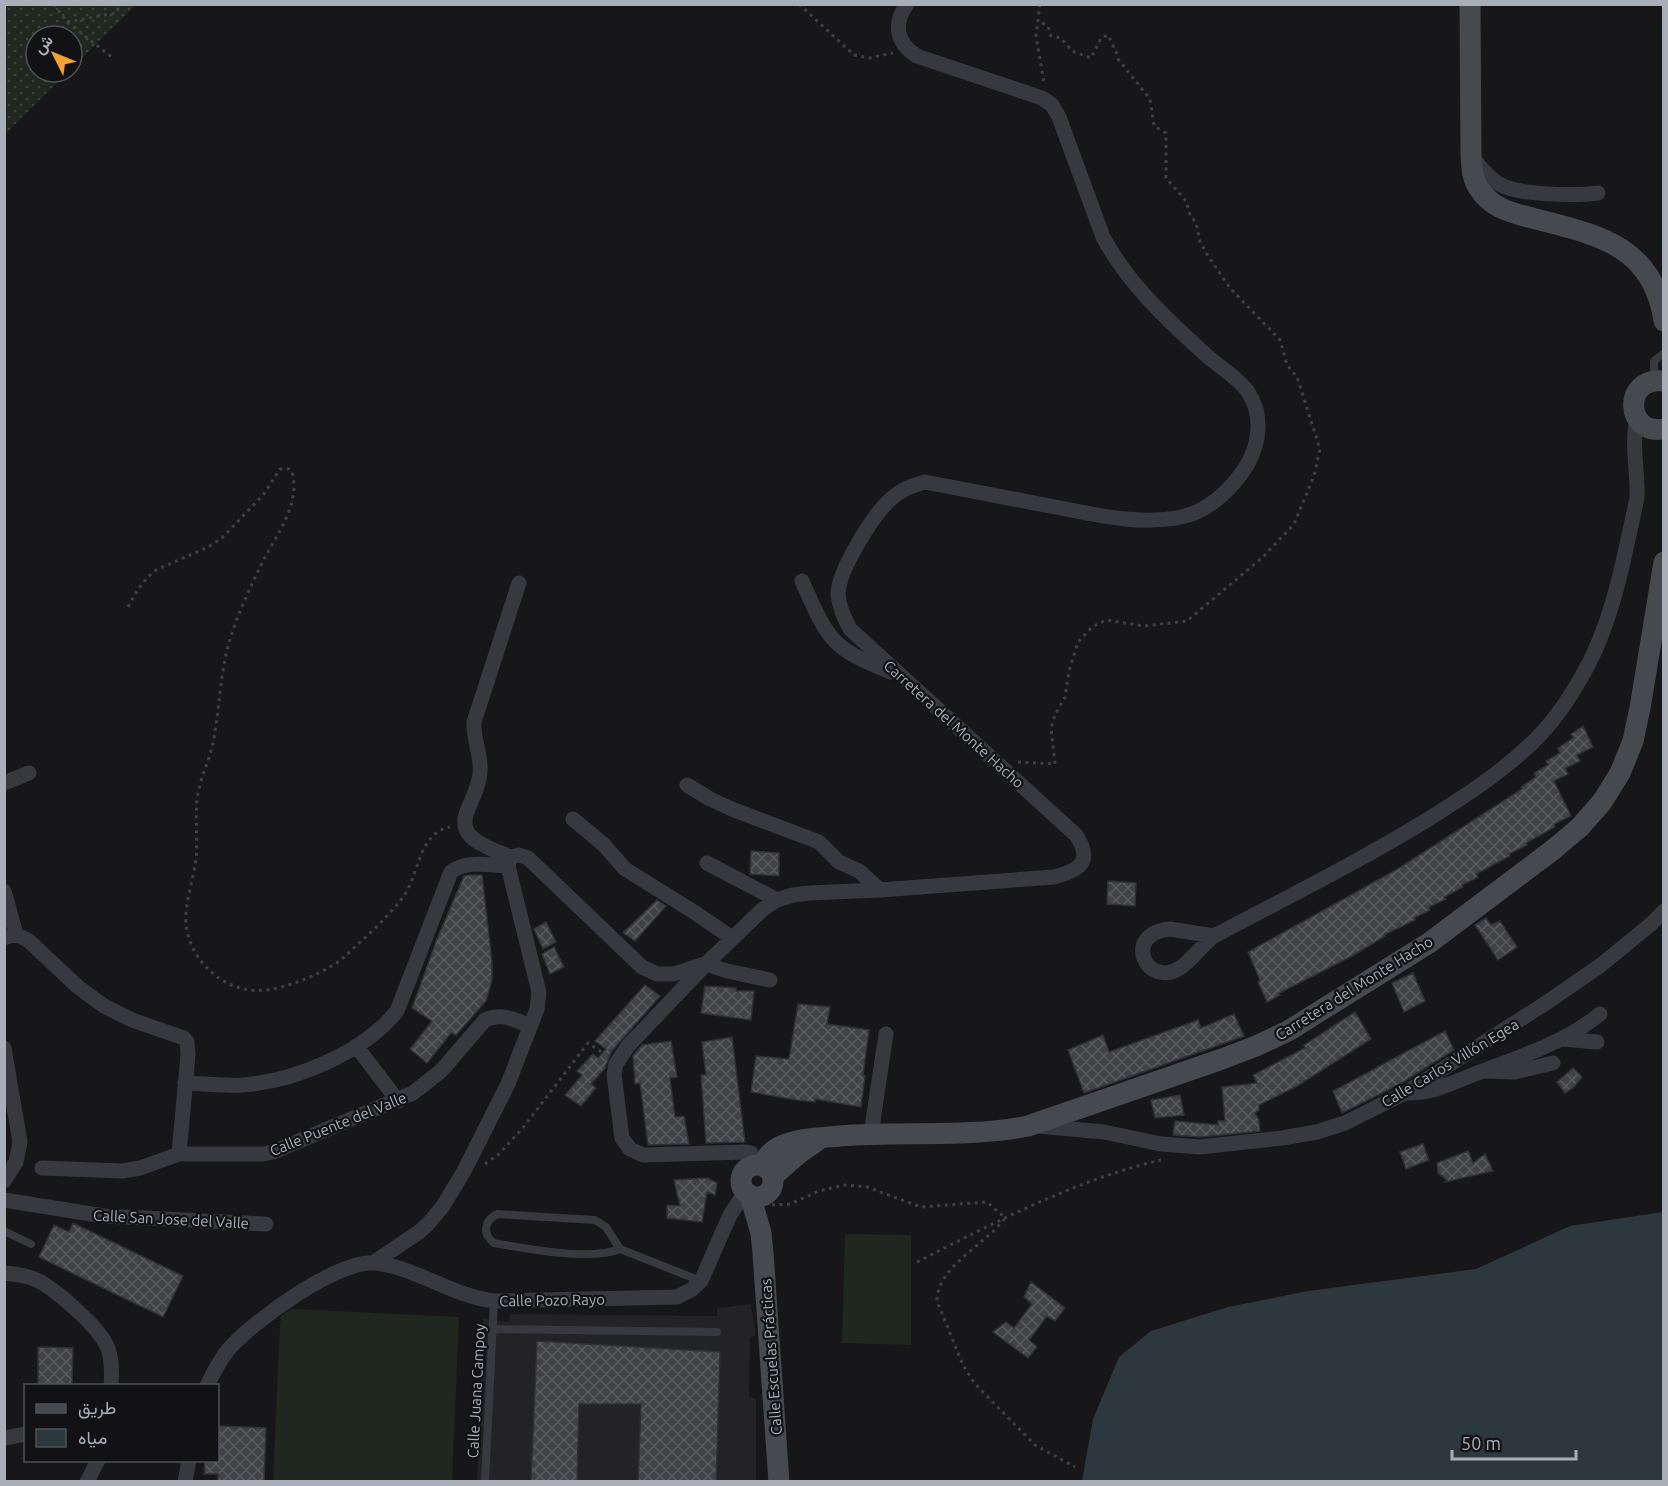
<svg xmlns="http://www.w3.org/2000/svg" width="1668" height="1486" viewBox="0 0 1668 1486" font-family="Ubuntu,Vazirmatn,sans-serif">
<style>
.built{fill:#232326}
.grass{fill:url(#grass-dots)}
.garden{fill:#1f271f}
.water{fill:#2c383d}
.building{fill:url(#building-cross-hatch);stroke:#313135;stroke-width:1.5}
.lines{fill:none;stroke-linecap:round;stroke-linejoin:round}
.path{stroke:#3e4045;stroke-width:3;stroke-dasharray:3 4.5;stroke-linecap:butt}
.service{stroke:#38393e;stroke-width:8}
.minor{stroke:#38393e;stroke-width:15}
.secondary{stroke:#46494e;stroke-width:21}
.labels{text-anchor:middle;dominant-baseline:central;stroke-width:4.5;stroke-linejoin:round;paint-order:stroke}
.street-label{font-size:15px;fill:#a9afb9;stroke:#121214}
</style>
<defs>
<pattern id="grass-dots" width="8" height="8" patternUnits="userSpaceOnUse" patternTransform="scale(1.5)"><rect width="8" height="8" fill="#1f271f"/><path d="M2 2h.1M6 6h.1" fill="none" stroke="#3d443d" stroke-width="1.8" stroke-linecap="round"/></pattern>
<pattern id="building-cross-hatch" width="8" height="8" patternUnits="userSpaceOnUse" patternTransform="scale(1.5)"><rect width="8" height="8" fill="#414246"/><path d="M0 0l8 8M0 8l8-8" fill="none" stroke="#5a5b5f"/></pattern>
</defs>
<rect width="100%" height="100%" fill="#171719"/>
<path class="built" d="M 751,1304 L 756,1336 L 750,1337 L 749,1396 L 756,1399 L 756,1481 L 477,1482 L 483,1319 L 509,1322 L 510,1314 L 717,1316 L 717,1308 Z"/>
<path class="grass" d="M 5,4 L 136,4 L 136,5 L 72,68 L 72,36 L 36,36 L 36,72 L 68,72 L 5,134 Z"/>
<path class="garden" d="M 845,1234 L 911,1235 L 911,1345 L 842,1343 Z
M 292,1309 L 459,1317 L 452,1481 L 273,1481 L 280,1324 L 281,1316 Z"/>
<path class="water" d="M 1663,1212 L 1663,1481 L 1082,1481 L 1093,1419 L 1119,1357 L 1151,1331 L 1228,1307 L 1308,1291 L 1476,1269 L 1570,1226 Z"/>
<path class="building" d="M 1583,726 L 1593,747 L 1577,755 L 1580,761 L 1565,768 L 1568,774 L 1554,781 L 1571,816 L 1554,824 L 1555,827 L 1526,843 L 1527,845 L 1509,854 L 1510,856 L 1476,874 L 1478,877 L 1462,885 L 1463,887 L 1444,897 L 1446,899 L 1429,907 L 1430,910 L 1414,918 L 1415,920 L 1384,935 L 1385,936 L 1354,955 L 1279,993 L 1280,995 L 1267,1002 L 1258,982 L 1260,980 L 1248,952 L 1396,870 L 1522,789 L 1521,787 L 1536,777 L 1534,773 L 1548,765 L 1546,761 L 1560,753 L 1558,748 L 1573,738 L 1571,734 Z
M 751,851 L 779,853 L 779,876 L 750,874 Z
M 469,875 L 482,875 L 492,962 L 492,980 L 486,1001 L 456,1035 L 451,1033 L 427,1063 L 410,1049 L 432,1021 L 412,1008 L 437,939 L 464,876 Z
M 1108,881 L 1136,883 L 1135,906 L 1107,904 Z
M 657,900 L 666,906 L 635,941 L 623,933 Z
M 1486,918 L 1491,925 L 1500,921 L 1517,947 L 1498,960 L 1475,925 Z
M 546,922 L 556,942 L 543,949 L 534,929 Z
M 554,947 L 564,967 L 550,974 L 542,954 Z
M 1413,973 L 1425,1001 L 1404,1012 L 1392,983 Z
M 645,985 L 660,996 L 611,1052 L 605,1068 L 591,1084 L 596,1088 L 581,1106 L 565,1095 L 582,1075 L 577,1071 L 593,1054 L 598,1058 L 606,1049 L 595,1041 Z
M 705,986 L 736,988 L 736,991 L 754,991 L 751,1020 L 701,1013 Z
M 798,1004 L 830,1007 L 827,1024 L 869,1030 L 863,1075 L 865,1076 L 861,1107 L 815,1099 L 815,1102 L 797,1100 L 751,1092 L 756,1056 L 789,1059 Z
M 1355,1012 L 1371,1039 L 1297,1086 L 1259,1105 L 1259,1110 L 1255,1113 L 1259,1120 L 1260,1131 L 1200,1137 L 1173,1135 L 1175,1121 L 1218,1125 L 1218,1121 L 1225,1121 L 1222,1087 L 1257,1083 L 1253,1075 L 1305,1048 L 1304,1045 Z
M 1234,1014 L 1244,1036 L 1084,1093 L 1068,1050 L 1103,1035 L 1109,1052 L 1198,1020 L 1201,1028 Z
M 1445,1031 L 1454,1050 L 1400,1084 L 1342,1113 L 1333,1091 Z
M 732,1037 L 745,1142 L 706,1143 L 701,1075 L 706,1075 L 702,1042 Z
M 671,1041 L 677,1077 L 670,1078 L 675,1117 L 684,1116 L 689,1144 L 648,1145 L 640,1083 L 635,1084 L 633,1056 L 642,1045 Z
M 1573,1068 L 1582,1077 L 1574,1087 L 1565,1093 L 1557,1082 Z
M 1180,1095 L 1184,1115 L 1155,1118 L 1151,1100 Z
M 1423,1144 L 1429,1160 L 1406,1169 L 1400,1152 Z
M 1468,1151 L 1473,1163 L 1485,1154 L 1493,1171 L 1445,1182 L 1447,1180 L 1438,1173 L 1437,1163 Z
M 707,1178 L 717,1183 L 715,1195 L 707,1192 L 702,1222 L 667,1218 L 667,1205 L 680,1206 L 674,1180 Z
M 73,1223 L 183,1276 L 163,1317 L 39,1257 L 54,1225 L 69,1232 Z
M 1031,1282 L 1065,1308 L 1055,1321 L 1047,1316 L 1029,1340 L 1037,1347 L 1028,1358 L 993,1332 L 1006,1322 L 1014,1328 L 1032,1304 L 1024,1297 Z
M 537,1341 L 720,1352 L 716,1482 L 638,1482 L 641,1404 L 579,1404 L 577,1482 L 531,1482 Z
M 38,1347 L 73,1348 L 72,1386 L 38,1386 Z
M 219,1426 L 266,1428 L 264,1482 L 218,1482 L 218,1474 L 204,1474 L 205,1461 L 218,1461 Z"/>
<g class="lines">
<path class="path" d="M 54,4 L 67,22 L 113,58
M 799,4 L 854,55 L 869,58 L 893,53
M 1040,4 L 1036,36 L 1044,83
M 67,22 L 116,13 L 121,4
M 128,607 C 136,592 143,580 156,570 L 208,547 L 222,538 L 264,494 L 280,469 L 289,469 L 292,472 C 301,506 275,536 261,565 C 250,588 239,611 231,636 C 220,670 220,707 213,743 C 209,762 199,780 197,800 C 195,819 198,839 196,859 C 193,884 181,910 188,935 C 195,961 217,983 244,989 C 272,996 318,976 341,960 C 362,940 386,920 403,897 C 419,876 418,833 450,827
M 1018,762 L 1055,764 L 1051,728 L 1055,715 L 1065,697 L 1069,671 L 1078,642 L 1092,627 L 1106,620 L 1144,626 L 1187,621 L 1263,557 L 1294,524 L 1314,476 L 1320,449 L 1297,377 L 1287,365 L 1280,340 L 1230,288 L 1208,256 L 1200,242 L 1196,223 L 1190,215 L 1186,201 L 1166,178 L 1166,133 L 1154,126 L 1150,99 L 1118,59 L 1116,52 L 1108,35 L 1101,38 L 1091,58 L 1072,51 L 1061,38 L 1051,36 L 1048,26 L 1037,20
M 485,1164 L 499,1154 L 522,1129 L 588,1043 L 604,1054
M 772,1205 L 790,1204 L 819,1191 L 844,1185 L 867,1187 L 921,1207 L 987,1202 L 1005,1218 C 987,1244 937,1266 937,1301 L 963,1365 L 975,1384 L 1035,1445 L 1075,1467
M 917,1262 C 996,1222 1075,1180 1161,1160"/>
<path class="service" d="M 1654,379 L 1654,361 L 1664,353
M 4,1231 L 31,1244
M 620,1249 C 591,1261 527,1249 494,1243 C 482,1234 484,1221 497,1214 L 595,1220 L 606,1227 L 620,1249 L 701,1281
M 493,1329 L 717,1332
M 485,1482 L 494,1301"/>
<path class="minor" d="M 1471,156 C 1480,166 1489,179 1501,185 C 1520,195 1575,196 1598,193
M 802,581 C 828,639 830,648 891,672
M 4,783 L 29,773
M 687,785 L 710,799 L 734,810 L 819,842 L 839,862 L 859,871 L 880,890
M 573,819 L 604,845 L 625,869 L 694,912 L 732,938
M 510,857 C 488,847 454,839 468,809 C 473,797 479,786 480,773 C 482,756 473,740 474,722 L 519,583
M 510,857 L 519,855 L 528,858 L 642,967 L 657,974 L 674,974 L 704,964
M 707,863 L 777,900
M 4,891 L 16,934
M 1170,929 L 1214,936 C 1203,944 1190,962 1180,968 C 1145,989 1122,933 1170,929 Z
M 1214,936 C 1286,898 1358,862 1427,820 C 1465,796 1501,773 1533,742 C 1553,723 1569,699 1582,676 C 1613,623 1624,557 1637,498 C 1638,471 1631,445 1637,419
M 4,938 L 16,934 L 29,941 L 78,987 L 104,1006 L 132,1020 L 184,1038 L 187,1042 L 188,1055 L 179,1154
M 706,964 L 727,971 L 770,980
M 1563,1039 L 1597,1042
M 356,1046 L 398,1101
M 4,1048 L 20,1142 L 16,1162 L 4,1181
M 1488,1071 L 1515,1072 L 1553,1063
M 185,1083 C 203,1084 222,1086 241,1085 C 294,1082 363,1053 397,1011 L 451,872 C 466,860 489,865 508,866
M 1408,1093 C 1431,1094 1454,1082 1475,1074 C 1519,1057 1563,1044 1600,1014
M 1037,1126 L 1104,1132 L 1161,1144 L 1200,1147 L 1282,1138 L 1317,1132 L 1345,1123 L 1405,1093 L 1546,1003 L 1601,965 L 1651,924 L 1664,911
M 871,1134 L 886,1034
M 754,1165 L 751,1153 L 746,1152 L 643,1155 L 630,1149 L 622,1138 L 614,1074 L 616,1064 L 628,1046 L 706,964 L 763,909 L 777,900 L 793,895 L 809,893 L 880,890 L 1054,877 C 1081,870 1093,861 1076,835 L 850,629 C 844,617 839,607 838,594 C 838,571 874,513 892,498 C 902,489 913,485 925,482 C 967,490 1009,498 1050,506 C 1093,514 1138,526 1181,517 C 1208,512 1233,488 1247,465 C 1260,443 1263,414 1248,392 C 1239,378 1216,365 1204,353 C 1166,319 1127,282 1103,237 L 1059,117 L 1052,105 L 1042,98 L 917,56 C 896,43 893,24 907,4
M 42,1168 L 123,1171 L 140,1168 L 179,1154 L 263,1154 L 273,1152 L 413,1093 L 441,1071 L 485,1020 C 501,1012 515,1020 530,1026
M 4,1200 L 104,1216 L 266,1224
M 373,1263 L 419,1232 L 428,1224 L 443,1206 L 464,1171 L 508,1084 L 537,1009 L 539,992 L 508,866 L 510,857
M 4,1273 C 13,1274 24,1275 32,1278 C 52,1285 96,1325 106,1344 C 112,1355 112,1373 111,1386
M 207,1386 C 213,1373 220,1360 228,1350 C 252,1322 339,1258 377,1263 C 418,1269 453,1296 494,1301 L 677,1297 L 691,1290 L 701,1281 L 730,1215 L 740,1200 L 748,1194
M 4,1438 L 26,1434
M 87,1482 L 98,1460
M 185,1482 L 189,1460"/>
<path class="secondary" d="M 1470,4 L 1471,156 C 1472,167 1472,178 1478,187 C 1489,206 1508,212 1528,217 C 1592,234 1653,242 1664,321
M 1664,381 C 1622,376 1625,436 1664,429
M 762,1165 C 766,1158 770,1152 777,1148 C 796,1138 818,1138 840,1136 C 902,1131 966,1138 1028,1126 L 1222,1059 L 1256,1046 L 1288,1031 L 1429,943 L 1554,849 L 1580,827 L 1602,802 L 1620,773 L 1633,741 L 1640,708 L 1664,562
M741 1181a16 16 0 1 1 32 0a16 16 0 1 1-32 0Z
M 773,1176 L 797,1155 L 817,1141
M 750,1195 L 761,1233 L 763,1253 L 779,1482"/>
</g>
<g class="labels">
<g class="street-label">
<text transform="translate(954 724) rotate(42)">Carretera del Monte Hacho</text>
<text transform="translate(1354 988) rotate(-32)">Carretera del Monte Hacho</text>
<text transform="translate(1450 1063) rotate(-31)">Calle Carlos Villón Egea</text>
<text transform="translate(338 1124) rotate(-22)">Calle Puente del Valle</text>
<text transform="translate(171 1219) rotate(3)">Calle San Jose del Valle</text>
<text transform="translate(552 1300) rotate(-1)">Calle Pozo Rayo</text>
<text transform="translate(771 1357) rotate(-94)">Calle Escuelas Prácticas</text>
<text transform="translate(476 1391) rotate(-87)">Calle Juana Campoy</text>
</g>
</g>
<rect width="1668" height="1486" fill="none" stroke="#a9afb9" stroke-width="12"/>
<rect x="24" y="1384" width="195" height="78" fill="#121214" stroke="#4e5156" stroke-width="1.5"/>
<rect x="36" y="1404" width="30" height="9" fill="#46494e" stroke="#4e5156" stroke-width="1.5"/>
<text x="78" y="1414" font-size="18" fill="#a9afb9">طريق</text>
<rect x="36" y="1429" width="30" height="18" fill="#2c383d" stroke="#4e5156" stroke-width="1.5"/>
<text x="78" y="1444" font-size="18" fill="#a9afb9">مياه</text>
<g transform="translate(54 54) rotate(313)"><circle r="28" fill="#121214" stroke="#4e5156" stroke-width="1.5"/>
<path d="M0-4.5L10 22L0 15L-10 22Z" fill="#f69f32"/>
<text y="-9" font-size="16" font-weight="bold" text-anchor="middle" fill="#a9afb9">ش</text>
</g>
<path d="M1452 1450v9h124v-9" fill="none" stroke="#a9afb9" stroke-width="3"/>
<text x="1461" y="1450" font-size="18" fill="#a9afb9" stroke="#121214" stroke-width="4.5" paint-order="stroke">50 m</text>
</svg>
